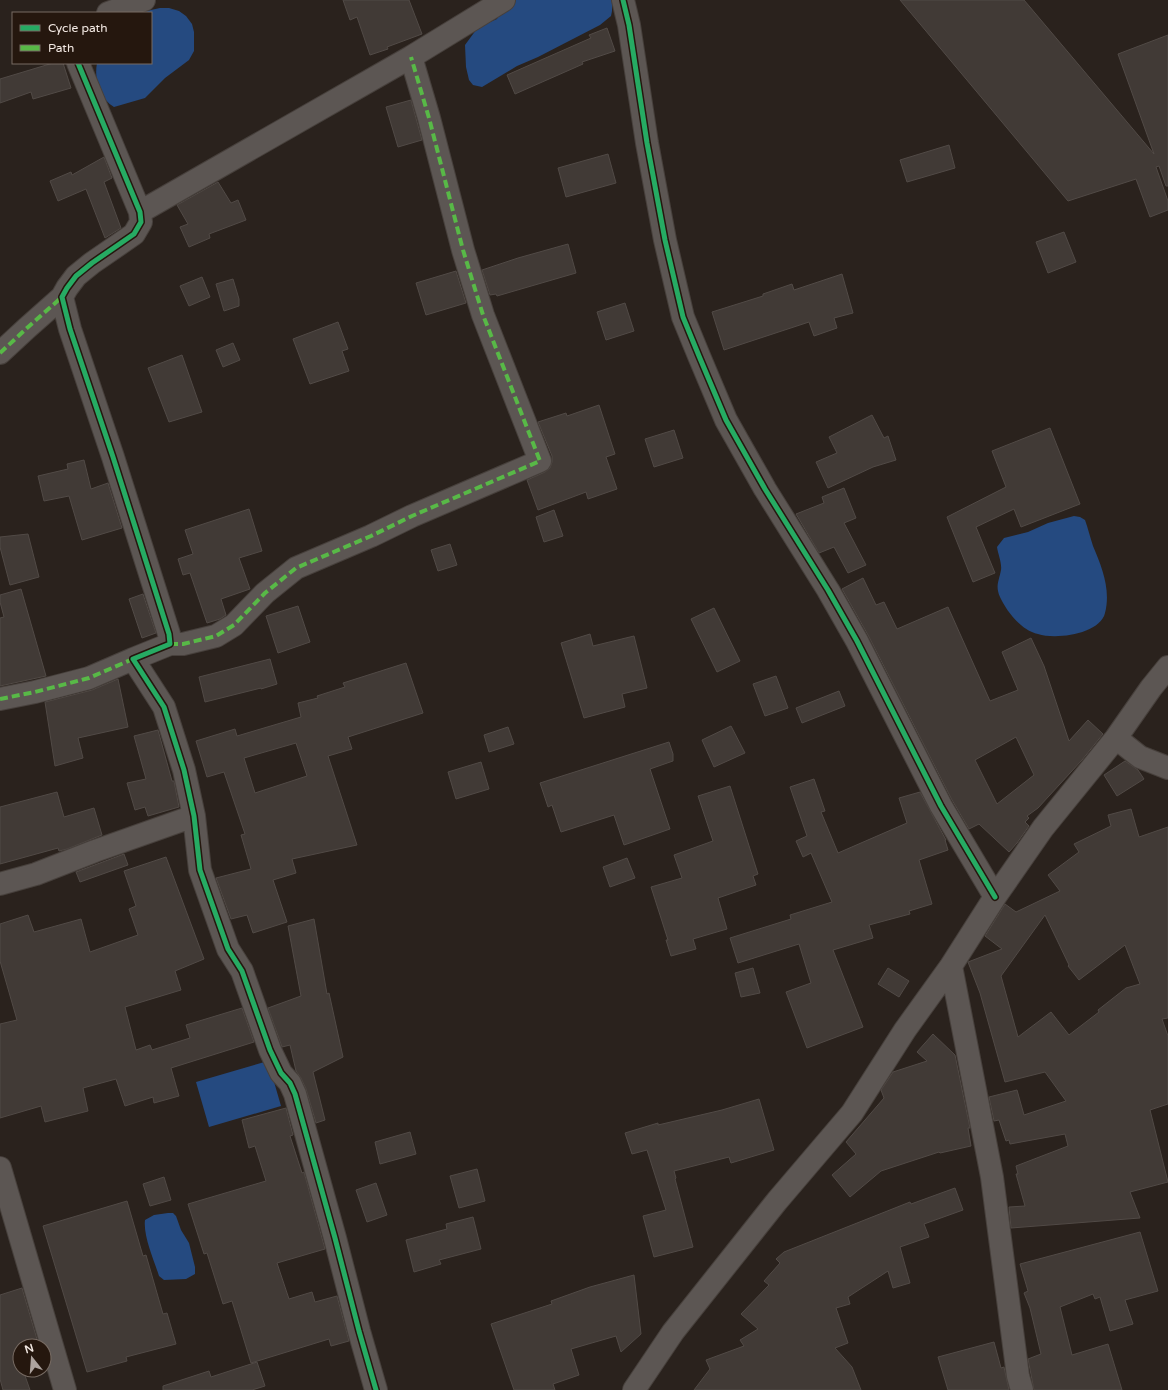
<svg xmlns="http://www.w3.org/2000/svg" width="1168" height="1390" viewBox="0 0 1168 1390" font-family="'Varela Round',sans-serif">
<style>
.water{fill:#254a80}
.building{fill:#413a36;stroke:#514a46;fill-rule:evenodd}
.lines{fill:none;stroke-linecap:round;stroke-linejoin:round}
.minor-casing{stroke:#47403c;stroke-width:24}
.minor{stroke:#5c5653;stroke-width:22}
.quiet{stroke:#58b947;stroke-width:4;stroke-dasharray:8 4;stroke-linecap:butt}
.cycleway-casing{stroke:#25170e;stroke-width:8}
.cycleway{stroke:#26ab63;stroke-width:5}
</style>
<rect width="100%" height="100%" fill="#2a221d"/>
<path class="water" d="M 511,0 L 612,0 L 612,11 L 611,16 L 600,25 L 538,57 L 517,66 L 482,87 L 473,85 L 469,80 L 466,67 L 465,45 L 476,30 L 483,25 L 497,19 L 500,11 Z
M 160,8 L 169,8 L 179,11 L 186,16 L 192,24 L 194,32 L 194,51 L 189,60 L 165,78 L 145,98 L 114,107 C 99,98 94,79 97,63 L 151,63 L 151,13 L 137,13 Z
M 1074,516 L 1080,517 L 1085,520 C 1088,528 1090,537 1093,546 C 1102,567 1111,590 1105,613 C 1100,634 1056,640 1038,634 C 1021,630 1007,612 1000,597 C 995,586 999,581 1001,570 C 1002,563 998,554 997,547 L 1004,538 L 1028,532 L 1048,523 Z
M 268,1061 L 281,1106 L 209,1127 L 196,1082 Z
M 168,1213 L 173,1213 L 176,1216 L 181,1230 L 189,1243 L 195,1267 L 195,1274 L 186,1279 L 164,1280 L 159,1276 C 154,1260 143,1236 145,1220 L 154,1215 Z"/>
<path class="building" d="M 343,0 L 409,0 L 422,34 L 387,47 L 388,49 L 370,55 L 357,17 L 350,20 Z
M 900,0 L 1024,0 L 1154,154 L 1118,54 L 1168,35 L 1168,186 L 1166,186 L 1159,166 L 1156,167 L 1168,201 L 1168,210 L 1150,217 L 1136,179 L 1068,201 Z
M 607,28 L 615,51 L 582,62 L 583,64 L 515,94 L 507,75 L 591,38 L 589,35 Z
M 53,63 L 63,63 L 71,88 L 33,99 L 31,92 L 0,103 L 0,79 Z
M 411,100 L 422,140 L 398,147 L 386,107 Z
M 949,145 L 955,168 L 907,182 L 900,160 Z
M 608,154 L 616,183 L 566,197 L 558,168 Z
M 104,157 L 112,178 L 104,182 L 121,228 L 105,238 L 86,189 L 58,201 L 50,181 L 71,172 L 72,175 Z
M 218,182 L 231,203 L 238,200 L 246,220 L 209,234 L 210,238 L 189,247 L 180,227 L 188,224 L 177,205 Z
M 1064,232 L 1076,262 L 1048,273 L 1036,242 Z
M 568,244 L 576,273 L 497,296 L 496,294 L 490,295 L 482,270 L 518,258 Z
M 456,271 L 466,303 L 426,315 L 416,283 Z
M 842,274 L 853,313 L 834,318 L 837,328 L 814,336 L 809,322 L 724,350 L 712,312 L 763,296 L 763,294 L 792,284 L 794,290 Z
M 202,277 L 210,297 L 189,306 L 180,286 Z
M 233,279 L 239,299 L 239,306 L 224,311 L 216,284 Z
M 625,303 L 634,331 L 606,340 L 597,312 Z
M 338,322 L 348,349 L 342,351 L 349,371 L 310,384 L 293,339 Z
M 233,343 L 240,360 L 223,367 L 216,350 Z
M 182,355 L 202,412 L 169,422 L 148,368 Z
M 599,405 L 615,454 L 606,457 L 617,489 L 588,499 L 586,492 L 538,510 L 527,480 L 545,472 L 550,468 L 552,462 L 552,456 L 538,422 L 566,413 L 567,416 Z
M 872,415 L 884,438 L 888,436 L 896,460 L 873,467 L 828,488 L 816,462 L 837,453 L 829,437 Z
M 1050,428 L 1080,504 L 1021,527 L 1014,509 L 976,527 L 995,573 L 973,582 L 947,517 L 1006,487 L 992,451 Z
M 674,430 L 683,458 L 654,467 L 645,439 Z
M 84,460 L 91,489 L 108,483 L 122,528 L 82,540 L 69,496 L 44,501 L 38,476 L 68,469 L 67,464 Z
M 844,488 L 856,518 L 844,523 L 866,565 L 848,573 L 834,547 L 819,553 L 796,514 L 824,503 L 822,497 Z
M 249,509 L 262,551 L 239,558 L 250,589 L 221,599 L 226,615 L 220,619 L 207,623 L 190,573 L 183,575 L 178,559 L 193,554 L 185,530 Z
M 554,510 L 563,536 L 544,542 L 536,517 Z
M 28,534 L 39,577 L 10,585 L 0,547 L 0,537 Z
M 450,544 L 457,565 L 438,571 L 431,550 Z
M 863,578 L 876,605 L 884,602 L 897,629 L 948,607 L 990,701 L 1018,690 L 1002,652 L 1031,638 L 1044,666 L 1069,741 L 1088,720 L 1103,734 L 1082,760 L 1038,808 L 1027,816 L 1029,818 L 1025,822 L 1029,826 L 1017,843 L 1009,852 L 979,824 L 969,829 L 952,800 L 868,635 L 842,589 ZM 1016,737 L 1034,775 L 997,804 L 975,760 Z
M 21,589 L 46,676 L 0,686 L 0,618 L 4,617 L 0,602 L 0,595 Z
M 143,594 L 156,633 L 142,638 L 129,599 Z
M 298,606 L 310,642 L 278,653 L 266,616 Z
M 714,608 L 740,661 L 717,672 L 691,619 Z
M 590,634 L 593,646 L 634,636 L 647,688 L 622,694 L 625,707 L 584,718 L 561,643 Z
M 270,659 L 277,684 L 261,689 L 261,688 L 205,702 L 199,677 Z
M 406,663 L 423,713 L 348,737 L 352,749 L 328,756 L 357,845 L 292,859 L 296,873 L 273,880 L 287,922 L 253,933 L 247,915 L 231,919 L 216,878 L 251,869 L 241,835 L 245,834 L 224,772 L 207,777 L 196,741 L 235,729 L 237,736 L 301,717 L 298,703 L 318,698 L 317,696 L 345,687 L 343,683 ZM 296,743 L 307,776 L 255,793 L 244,758 Z
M 776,676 L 788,708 L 765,716 L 753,684 Z
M 118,679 L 128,727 L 78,738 L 83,758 L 55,766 L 45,702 L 92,690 Z
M 839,691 L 845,706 L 802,723 L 796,708 Z
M 731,726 L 745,753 L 714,767 L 702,740 Z
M 508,727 L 514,744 L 489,752 L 484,735 Z
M 158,730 L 172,781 L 174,781 L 179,807 L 148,816 L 145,807 L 135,810 L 127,783 L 146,779 L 134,736 Z
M 669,742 L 673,754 L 673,761 L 650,769 L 670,829 L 624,845 L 614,815 L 561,832 L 552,805 L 548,807 L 540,783 Z
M 1125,761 L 1138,770 L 1144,779 L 1117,796 L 1104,775 Z
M 481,762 L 489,789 L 456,799 L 448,772 Z
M 814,779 L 825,811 L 821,812 L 838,853 L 907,823 L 899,798 L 920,792 L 946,840 L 945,840 L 948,850 L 919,860 L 932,904 L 909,911 L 910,914 L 869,925 L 873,938 L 833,950 L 863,1027 L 807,1048 L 786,992 L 811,983 L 799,944 L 738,963 L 730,938 L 791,919 L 790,915 L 832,902 L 811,853 L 803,857 L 796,841 L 807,836 L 790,787 Z
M 730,786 L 758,874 L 753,876 L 756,885 L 718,898 L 727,929 L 693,939 L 696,949 L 671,956 L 666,940 L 668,940 L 651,887 L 682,878 L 674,855 L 713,841 L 698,796 Z
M 57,792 L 64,817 L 94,808 L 102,835 L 67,849 L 59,851 L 58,848 L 0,864 L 0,807 Z
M 1131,809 L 1139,837 L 1168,827 L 1168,1018 L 1162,1019 L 1168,1036 L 1168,1104 L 1150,1110 L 1168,1182 L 1130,1192 L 1140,1218 L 1011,1228 L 1009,1207 L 1025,1206 L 1016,1174 L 1018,1174 L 1016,1166 L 1068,1146 L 1065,1134 L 1010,1144 L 1009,1140 L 1006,1141 L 999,1120 L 994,1121 L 989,1097 L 1017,1090 L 1024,1115 L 1066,1101 L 1045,1072 L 1005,1082 L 980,993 L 968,962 L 1002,949 L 985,936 L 1005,904 L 1016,912 L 1060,891 L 1048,875 L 1079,852 L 1074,844 L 1111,826 L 1108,815 ZM 1045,915 L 1069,965 L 1068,966 L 1079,980 L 1125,945 L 1140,984 L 1126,988 L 1098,1010 L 1099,1012 L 1069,1035 L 1051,1012 L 1018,1037 L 1001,976 Z
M 124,854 L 128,865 L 80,882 L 76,872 Z
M 166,857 L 204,959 L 175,971 L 181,990 L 125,1007 L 136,1050 L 150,1045 L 152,1050 L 190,1038 L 186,1025 L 242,1008 L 254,1042 L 171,1068 L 179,1096 L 154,1103 L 153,1097 L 125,1106 L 116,1079 L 83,1088 L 88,1111 L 45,1122 L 41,1106 L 0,1118 L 0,1024 L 17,1020 L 0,961 L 0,924 L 28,915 L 34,932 L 81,919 L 90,952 L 138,935 L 129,909 L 136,906 L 124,871 Z
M 627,858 L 635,878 L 610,887 L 603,867 Z
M 314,919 L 327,994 L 329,993 L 343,1057 L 313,1072 L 325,1120 L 316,1123 L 306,1089 L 301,1078 L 296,1071 L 290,1045 L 282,1047 L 268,1008 L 301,996 L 288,926 Z
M 753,968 L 760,993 L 741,997 L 735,973 Z
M 888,968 L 909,981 L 899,997 L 878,984 Z
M 933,1034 L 955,1055 L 970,1128 L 968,1128 L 971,1146 L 940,1153 L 939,1152 L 881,1171 L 850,1197 L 832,1175 L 856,1154 L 846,1142 L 884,1098 L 881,1090 L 893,1072 L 927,1061 L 917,1052 Z
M 759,1099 L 774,1150 L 731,1163 L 729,1157 L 674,1171 L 676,1178 L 675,1179 L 693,1247 L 654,1257 L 643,1216 L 666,1210 L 647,1150 L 632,1154 L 625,1133 L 658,1123 L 658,1125 L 722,1110 Z
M 286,1108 L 293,1135 L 290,1136 L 302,1173 L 304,1172 L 325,1249 L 277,1263 L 289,1299 L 312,1292 L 315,1302 L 337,1296 L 349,1341 L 331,1346 L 329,1339 L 251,1363 L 232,1301 L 223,1304 L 207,1253 L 204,1254 L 188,1204 L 266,1181 L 255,1146 L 249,1148 L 242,1120 Z
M 410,1132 L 416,1154 L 380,1164 L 375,1142 Z
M 477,1169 L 485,1201 L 459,1208 L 450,1176 Z
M 164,1177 L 171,1200 L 150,1206 L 143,1184 Z
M 376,1183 L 387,1215 L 367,1222 L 356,1190 Z
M 955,1188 L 963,1210 L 924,1224 L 929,1237 L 900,1247 L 910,1283 L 893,1288 L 888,1271 L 848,1297 L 850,1304 L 836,1308 L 848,1343 L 835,1348 L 852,1367 L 861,1390 L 694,1390 L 710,1369 L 706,1360 L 744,1346 L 740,1340 L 758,1329 L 741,1314 L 769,1285 L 764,1281 L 780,1263 L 776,1259 L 784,1252 L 910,1202 L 911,1204 Z
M 127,1201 L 143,1256 L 146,1255 L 163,1314 L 167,1313 L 176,1344 L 126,1357 L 127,1361 L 87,1372 L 43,1226 Z
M 473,1217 L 481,1249 L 439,1260 L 441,1264 L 414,1272 L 406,1240 L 447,1229 L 446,1224 Z
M 1140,1232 L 1158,1291 L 1125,1300 L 1133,1324 L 1110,1331 L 1100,1297 L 1095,1299 L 1093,1294 L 1060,1307 L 1072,1355 L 1108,1344 L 1122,1390 L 1034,1390 L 1028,1359 L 1041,1354 L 1030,1308 L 1024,1293 L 1028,1291 L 1020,1264 Z
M 634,1275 L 641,1334 L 621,1352 L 616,1336 L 571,1349 L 579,1375 L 553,1384 L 555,1390 L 514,1390 L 491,1324 L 552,1304 L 551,1301 L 590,1287 Z
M 22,1288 L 39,1346 L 20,1346 L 20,1370 L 23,1370 L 30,1390 L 3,1390 L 0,1379 L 0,1295 Z
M 994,1342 L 1001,1368 L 1004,1367 L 1009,1390 L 948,1390 L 938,1357 Z
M 257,1362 L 265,1386 L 252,1390 L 163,1390 L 163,1386 L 209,1371 L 211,1377 Z"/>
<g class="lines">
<defs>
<path id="minor" d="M 623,0 L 629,25 L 647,143 L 665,240 L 683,317 L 699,356 L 726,420 L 765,489 L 828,590 L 857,641 L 941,806 L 995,897
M 108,13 L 144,0
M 78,63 L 140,212 L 141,222 L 134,234 L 92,263 L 76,276 L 67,288 L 62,297 L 70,329 L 113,457 L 169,634 L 170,644 L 133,659 L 164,707 L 184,770 L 194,816 L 200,870 L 228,949 L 242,971 L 270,1050 L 281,1073 L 290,1083 L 295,1094 L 335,1238 L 359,1331 L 376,1390
M 140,212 L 411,57 L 504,0
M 0,353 L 27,328 L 62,297
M 170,644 L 183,644 L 216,636 L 234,625 L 265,593 L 296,568 L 371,536 L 412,516 L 540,461 L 483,315 L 463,250 L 429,118 L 411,57
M 0,699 L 35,692 L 89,678 L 133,659
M 1116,738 L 1140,757 L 1168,768
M 0,884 L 36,874 L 95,851 L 194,816
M 951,966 L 992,1177 L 1018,1376 L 1022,1390
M 0,1168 L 65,1390
M 634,1390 L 673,1332 L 777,1201 L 852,1113 L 905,1030 L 951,966 L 995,897 L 1043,828 L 1116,738 L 1151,688 L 1168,667"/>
</defs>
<use href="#minor" class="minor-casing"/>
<use href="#minor" class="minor"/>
<path class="quiet" d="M 0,353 L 27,328 L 62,297
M 170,644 L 183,644 L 216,636 L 234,625 L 265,593 L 296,568 L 371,536 L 412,516 L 540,461 L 483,315 L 463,250 L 429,118 L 411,57
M 0,699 L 35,692 L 89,678 L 133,659"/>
<defs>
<path id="cycleway" d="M 623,0 L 629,25 L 647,143 L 665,240 L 683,317 L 699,356 L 726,420 L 765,489 L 828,590 L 857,641 L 941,806 L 995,897
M 78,63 L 140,212 L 141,222 L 134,234 L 92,263 L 76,276 L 67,288 L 62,297 L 70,329 L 113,457 L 169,634 L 170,644 L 133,659 L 164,707 L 184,770 L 194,816 L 200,870 L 228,949 L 242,971 L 270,1050 L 281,1073 L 290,1083 L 295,1094 L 335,1238 L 359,1331 L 376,1390"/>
</defs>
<use href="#cycleway" class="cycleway-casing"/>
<use href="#cycleway" class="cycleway"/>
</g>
<rect x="12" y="12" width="140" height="52" fill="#25170e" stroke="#776b63"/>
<rect x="20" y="25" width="20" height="6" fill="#26ab63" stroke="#776b63"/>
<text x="48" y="32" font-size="12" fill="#f3e9e3">Cycle path</text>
<rect x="20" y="45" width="20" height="6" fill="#58b947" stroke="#776b63"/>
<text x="48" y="52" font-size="12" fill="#f3e9e3">Path</text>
<g transform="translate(32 1358) rotate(343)"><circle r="19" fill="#25170e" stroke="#776b63"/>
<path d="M0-3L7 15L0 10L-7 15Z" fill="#ada39e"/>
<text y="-6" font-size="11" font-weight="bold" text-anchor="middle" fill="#f3e9e3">N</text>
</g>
</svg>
